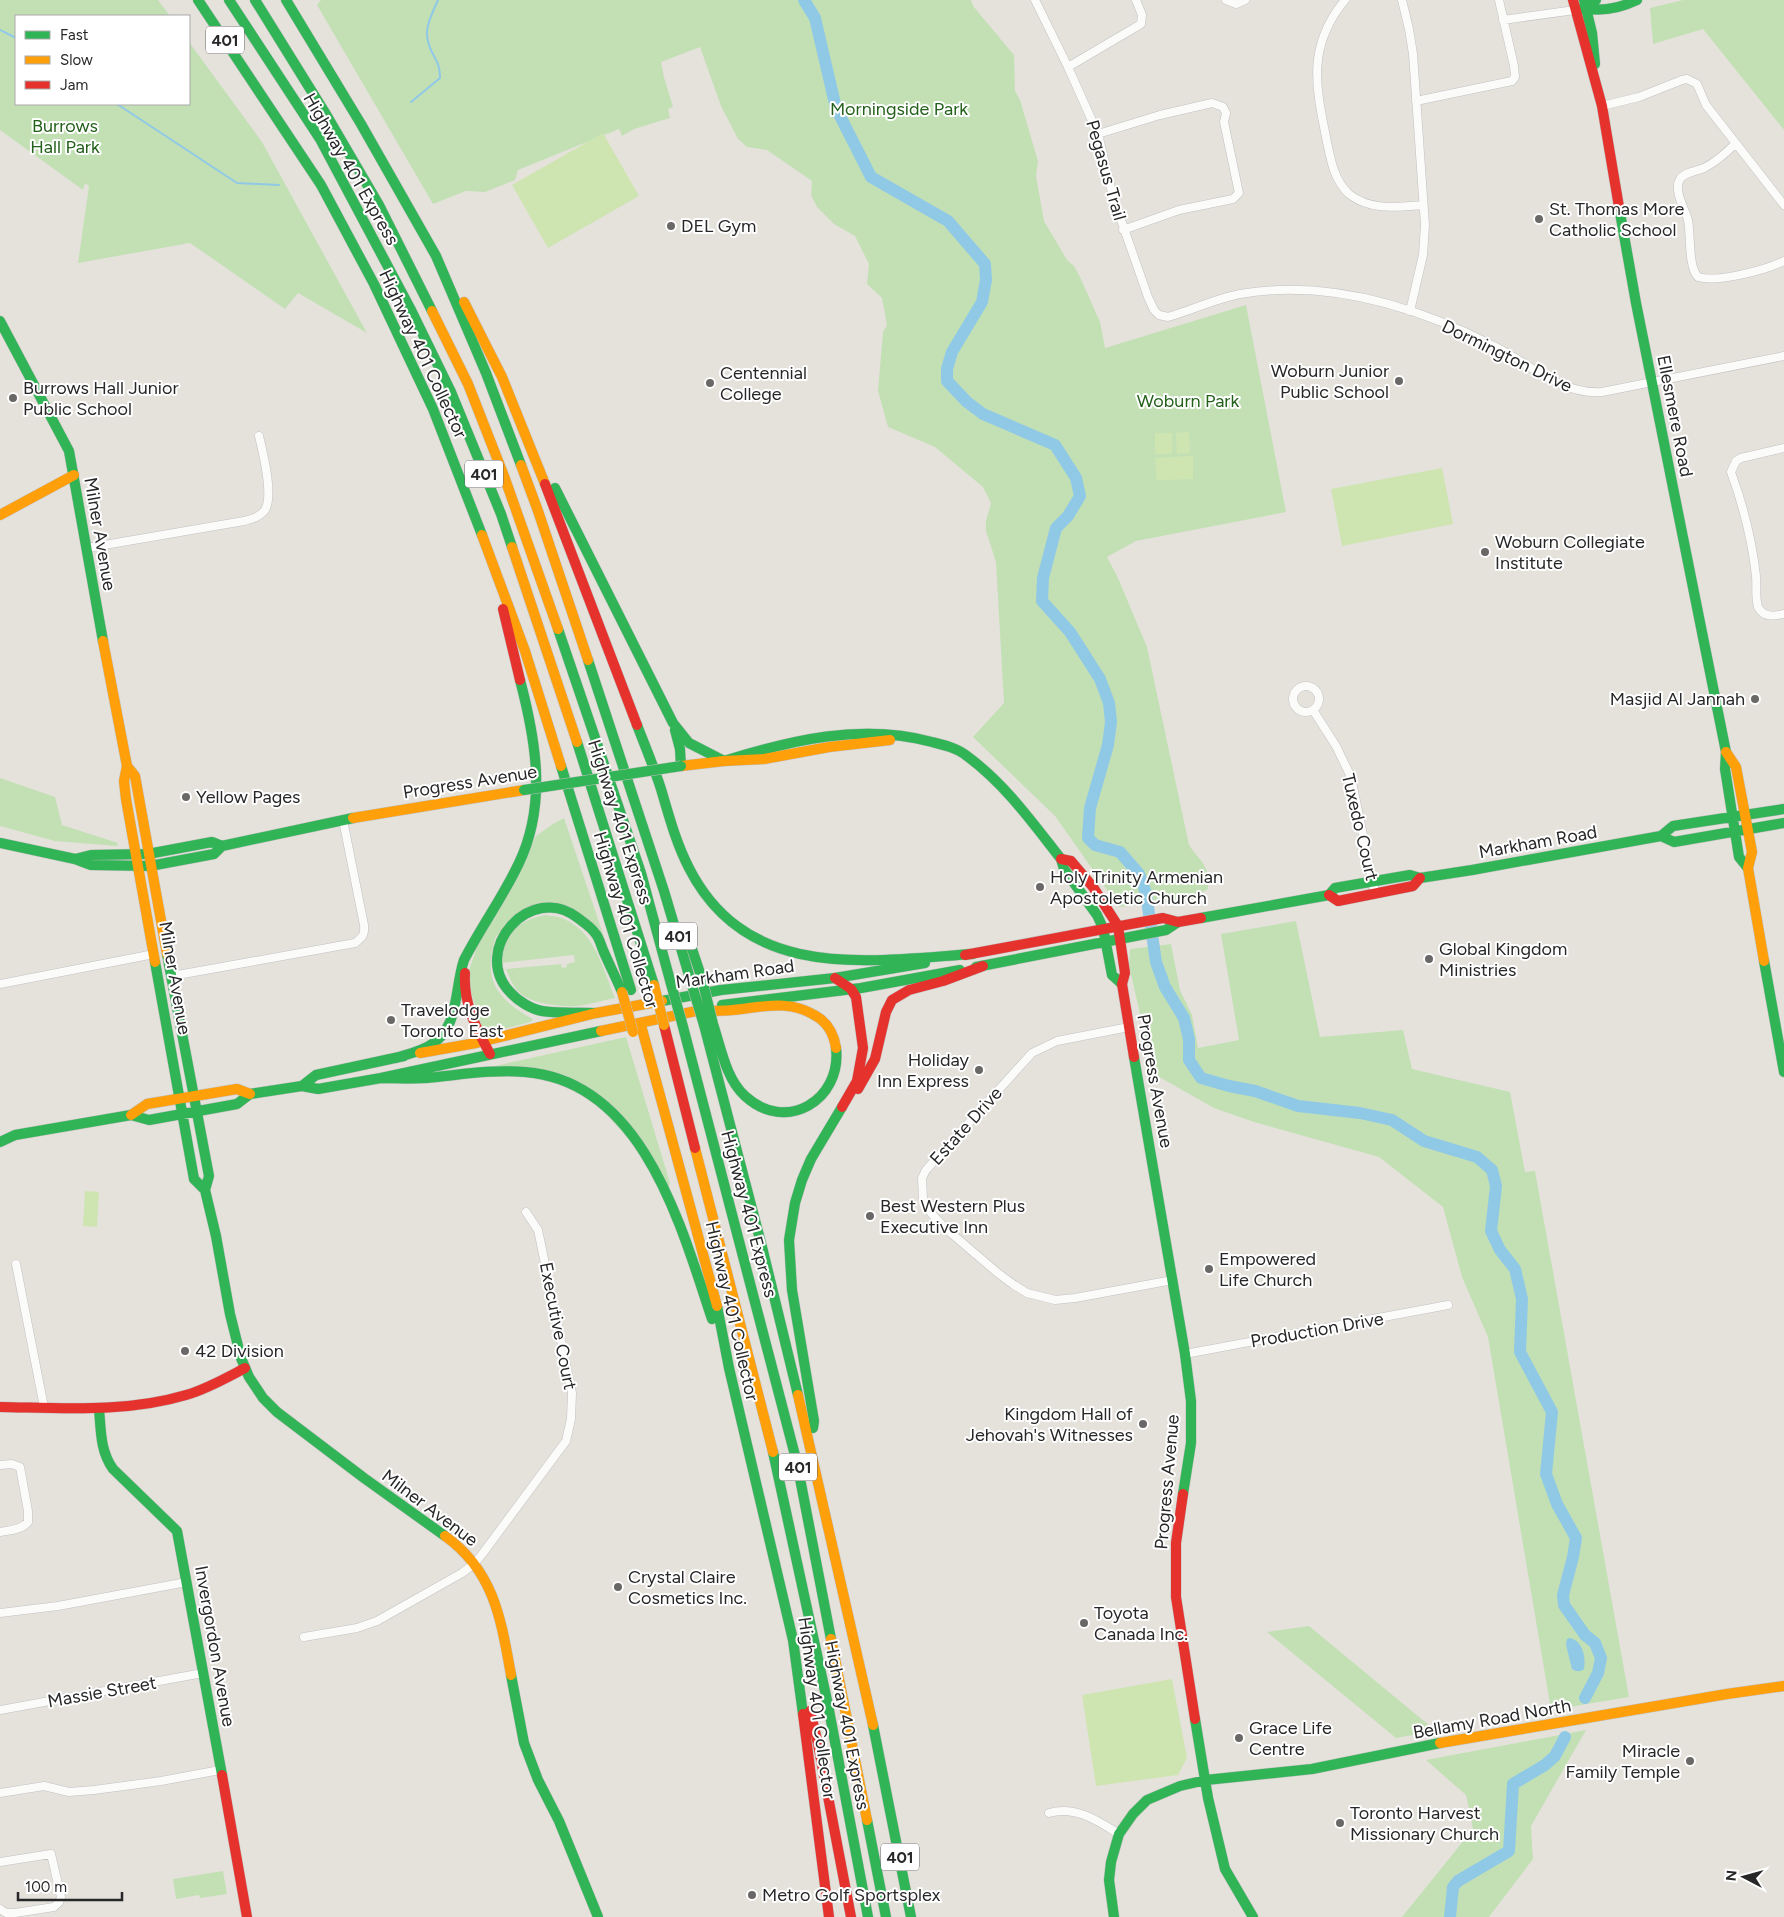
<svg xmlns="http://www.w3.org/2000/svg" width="1784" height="1917" viewBox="0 0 1784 1917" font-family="Figtree,sans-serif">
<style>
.green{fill:#c3e0b5}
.pitch{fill:#cee5b2}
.water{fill:#90c9e6}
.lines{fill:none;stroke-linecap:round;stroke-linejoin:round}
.stream{stroke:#90c9e6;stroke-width:2}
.river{stroke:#90c9e6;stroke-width:12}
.street-casing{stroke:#c2c1c2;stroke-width:9}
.fast-casing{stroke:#c2c1c2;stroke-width:11}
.slow-casing{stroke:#c2c1c2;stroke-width:11}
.jam-casing{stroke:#c2c1c2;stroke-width:11}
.street{stroke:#fbfbfa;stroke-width:8}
.fast{stroke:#30b455;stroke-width:10}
.slow{stroke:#ff9f0a;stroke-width:10}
.jam{stroke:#e5322d;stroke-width:10}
.fast-bridge-casing{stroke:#c2c1c2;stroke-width:11;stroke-linecap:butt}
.slow-bridge-casing{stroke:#c2c1c2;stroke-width:11;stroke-linecap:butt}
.fast-bridge{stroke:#30b455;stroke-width:10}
.slow-bridge{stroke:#ff9f0a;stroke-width:10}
.poi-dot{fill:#6a6866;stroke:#fff;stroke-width:2}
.labels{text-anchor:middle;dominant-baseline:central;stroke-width:4;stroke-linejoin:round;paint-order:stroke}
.shield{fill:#fff;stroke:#686868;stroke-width:1}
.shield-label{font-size:16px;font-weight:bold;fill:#272727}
.park-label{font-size:18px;fill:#23601a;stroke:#fff}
.street-label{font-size:18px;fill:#272727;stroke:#fff}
.poi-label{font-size:18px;fill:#272727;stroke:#fff;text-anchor:start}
</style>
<rect width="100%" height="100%" fill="#e5e2dc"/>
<path class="green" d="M 0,0 L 158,0 L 170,16 L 16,16 L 16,104 L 189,104 L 189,42 L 262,142 L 367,333 L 298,293 L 285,309 L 190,243 L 78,263 L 89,186 L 85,183 L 83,190 L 0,130 Z
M 321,0 L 971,0 L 973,6 L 1014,55 L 1015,91 L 1020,100 L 1038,161 L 1036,176 L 1044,221 L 1067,260 L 1074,266 L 1080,277 L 1100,322 L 1105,348 L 1246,305 L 1286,512 L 1136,541 L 1107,557 L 1118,578 L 1147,647 L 1189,845 C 1201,863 1210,864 1208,889 L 1199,894 L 1200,899 L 1119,907 L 1055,816 L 973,737 L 1004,703 L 996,562 L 986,531 L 986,521 L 991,503 L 983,487 L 935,447 L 888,427 L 878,391 L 883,332 L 887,325 L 882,298 L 867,284 L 869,264 L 855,236 L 834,224 L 817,207 L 811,195 L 812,181 L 767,150 L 747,147 L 738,139 L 721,106 L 700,47 L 661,62 L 664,77 L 673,107 L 668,109 L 670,118 L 634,129 L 622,136 L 619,129 L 518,170 L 515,180 L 485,192 L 466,191 L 433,204 L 317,5 Z
M 1683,0 L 1784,0 L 1784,130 L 1703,29 L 1653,44 L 1650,8 Z
M 0,778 L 55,797 L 62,825 L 118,843 L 117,846 L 55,841 L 0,826 Z
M 564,818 L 604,937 L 548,904 L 496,936 C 482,979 496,999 533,1019 L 531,1022 L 483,1034 L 472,995 L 468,973 L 477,947 L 536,836 L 553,824 Z
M 545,915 C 550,916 558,916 564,919 C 595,932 603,969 615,998 C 603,1000 589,1005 577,1006 C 561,1007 532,1004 520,993 C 513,987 510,978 506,969 L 561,964 L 562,968 L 567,967 L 567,964 L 575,962 L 574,955 L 500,963 C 502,955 503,943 508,936 C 516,924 531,918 545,915 Z
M 1296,921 L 1320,1037 L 1403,1030 L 1412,1069 L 1510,1092 L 1525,1172 L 1535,1171 L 1629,1697 L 1551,1710 L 1488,1337 L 1462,1277 L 1443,1207 L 1379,1157 L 1254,1122 L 1214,1108 L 1154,1074 L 1129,966 L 1130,949 L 1171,944 L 1180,990 L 1192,1015 L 1198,1048 L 1239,1040 L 1221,934 Z
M 626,1037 L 670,1183 L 669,1186 L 582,1086 L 495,1066 Z
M 1309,1626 L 1436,1731 L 1396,1738 L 1267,1632 Z
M 1586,1730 L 1531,1826 L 1533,1859 L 1489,1917 L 1402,1917 L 1473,1829 L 1466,1795 L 1426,1760 Z
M 223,1871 L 227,1894 L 200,1898 L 199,1895 L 176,1899 L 173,1879 Z"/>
<path class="pitch" d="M 603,133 L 639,196 L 548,248 L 512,185 Z
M 1189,432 L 1190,453 L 1177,454 L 1176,433 Z
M 1155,433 L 1172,433 L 1172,454 L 1155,454 Z
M 1193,456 L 1193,479 L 1157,480 L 1155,458 Z
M 1442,468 L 1453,524 L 1342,546 L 1331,489 Z
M 85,1191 L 99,1192 L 97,1227 L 83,1226 Z
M 1172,1679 L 1187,1758 L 1178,1775 L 1096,1786 L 1082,1695 Z"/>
<path class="water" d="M 1570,1638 C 1583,1641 1586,1658 1584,1669 C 1580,1672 1577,1672 1572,1669 L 1566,1645 L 1567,1639 Z"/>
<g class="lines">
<path class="stream" d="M 0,30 L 16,38
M 411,102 L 440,78 C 440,58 431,57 428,41 C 424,27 433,12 438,0
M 117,104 L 237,183 L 279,185"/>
<path class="river" d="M 804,0 L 815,18 L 836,108 L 871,177 L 948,221 L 985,264 L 986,280 L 982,302 L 952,352 L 947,369 L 947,381 L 967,402 L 983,414 L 1055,445 L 1076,478 L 1080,496 L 1068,516 L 1056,528 L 1043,578 L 1042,601 L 1070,632 L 1100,679 L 1109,703 L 1111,722 L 1108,745 L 1090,808 L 1088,838 L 1095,845 L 1120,852 L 1139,874 L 1146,893 L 1156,962 L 1165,987 L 1184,1018 L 1189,1039 L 1189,1060 L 1201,1078 L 1229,1086 L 1255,1091 L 1298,1106 L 1360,1113 L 1392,1120 L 1424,1141 L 1477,1157 L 1492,1170 L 1496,1186 L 1491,1231 L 1500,1250 L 1515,1269 L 1522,1299 L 1520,1352 L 1552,1412 L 1546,1474 L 1557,1504 L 1576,1538 L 1573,1557 L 1563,1595 L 1564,1605 L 1585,1635 L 1595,1643 L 1601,1658 L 1598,1673 L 1585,1698
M 1450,1917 L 1453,1887 L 1458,1881 L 1509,1851 L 1513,1784 L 1545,1765 L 1555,1756 L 1565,1737"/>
<defs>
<path id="street" d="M 1035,0 L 1068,67 L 1098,134 L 1113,197 L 1148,297 L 1154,310 L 1159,315 L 1168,317 C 1192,310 1215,299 1240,294 C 1327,279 1415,306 1492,345 C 1528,362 1560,395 1602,392 L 1784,356
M 1226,0 L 1236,4 L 1245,0
M 1345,0 C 1306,47 1316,88 1327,142 C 1331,161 1334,180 1349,194 C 1370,211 1398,207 1423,205
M 1402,0 L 1409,29 L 1413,54 L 1425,225 L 1423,255 L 1410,311
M 1503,20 L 1575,10
M 1068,67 L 1141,24 L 1142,15 L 1136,0
M 1416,101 L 1512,81 L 1515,77 L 1514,66 L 1499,0
M 1602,106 L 1639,97 L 1682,80 L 1687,79 L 1697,84 L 1706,105 L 1784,205
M 1098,134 L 1160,115 L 1212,103 L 1223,107 L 1226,113 L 1224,122 L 1239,193 L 1233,199 L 1179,210 L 1123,230
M 1735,144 C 1726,153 1716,162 1704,168 C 1697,171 1685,172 1680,179 C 1673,190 1685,209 1688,220 C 1691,235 1688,267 1698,277 C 1717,283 1765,270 1784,261
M 1784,448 L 1741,458 L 1736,461 L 1731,472 C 1743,505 1752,540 1756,576 C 1757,586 1755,597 1758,607 C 1764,618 1773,616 1784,614
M 87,548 L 244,521 C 252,519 260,517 265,510 C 274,495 263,453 259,436
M1293 699a13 13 0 1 1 26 0a13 13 0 1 1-26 0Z
M 1313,710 L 1336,746 L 1351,777 L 1375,893
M 172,976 L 355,943 C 363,937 365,934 364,925 L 343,820
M 0,984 L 154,954
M 1129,1027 L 1057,1041 L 1032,1053 L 926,1170 L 922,1178 L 923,1199 L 931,1213 L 945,1228 L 999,1274 L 1014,1285 L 1027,1293 L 1055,1300 L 1075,1298 L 1173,1280
M 16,1264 L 44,1407
M 1185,1354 L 1448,1305
M 0,1465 L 12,1464 L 20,1467 L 28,1511 L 28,1522 C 21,1530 10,1530 0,1532
M 0,1613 L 58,1606 L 187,1582
M 304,1637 L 357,1628 L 377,1621 L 462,1573 L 475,1563 L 483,1553 L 566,1441 L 571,1419 L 572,1393 L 538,1230 L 526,1212
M 0,1710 L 203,1673
M 0,1793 L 44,1786 L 69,1792 L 94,1790 L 161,1781 L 220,1770
M 1049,1813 C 1075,1805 1098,1821 1119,1834
M 0,1862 L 51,1854 L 61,1897 L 59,1902 L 54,1907 L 15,1913 L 6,1913 L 0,1909"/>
<path id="fast" d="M 198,0 L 321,185 L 374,284 L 433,409 L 482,535
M 229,0 L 320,139 L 410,308 L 451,392 L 501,514 L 512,547
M 255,0 L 327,116 L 379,205 L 432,311
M 286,0 L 361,124 L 436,256 L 486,373 L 521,465
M 1584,0 L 1592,33 L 1595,64
M 1586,8 C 1604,12 1620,8 1637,0
M 1581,9 L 1586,8 L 1596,0
M 1619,207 L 1636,303 L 1726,752 L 1725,769 L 1739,857 L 1748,868
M 0,321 L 69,451 L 103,641
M 555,488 L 673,723 L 689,743 L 724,761
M 558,629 L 641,873 L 671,984
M 588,660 L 664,891 L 691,982
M 637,725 C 645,746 654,767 661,789 C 669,816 676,843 689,868 C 747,982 867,961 973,954
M 675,730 L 680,749 L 681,766
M 577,742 L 654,985
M 724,761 C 792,740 861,723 932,742 C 944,745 957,748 967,756 C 1005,784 1032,822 1061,859 L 1064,869 L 1097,915 L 1103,928 L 1112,975 L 1122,984
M 561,766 L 631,990
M 1661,836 L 1674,842 L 1784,823
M 0,843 L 75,859 L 91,865 L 150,866 L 214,854 L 222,846 L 353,818
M 75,859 L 91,855 L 148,854 L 212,842 L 222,846
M 1201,918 L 1329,895 L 1335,888 L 1410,875 L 1420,878 L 1472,870 L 1661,836 L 1673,826 L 1784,809
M 683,931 L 692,949 L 702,979
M 167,954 L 209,1176 L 205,1190 L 216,1236 L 230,1314 L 241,1358 L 249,1377 L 263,1398 L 277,1412 L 364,1478 L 445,1536
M 1764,961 L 1784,1072
M 155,962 L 194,1179 L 205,1190
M 976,967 L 1166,930 L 1178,922
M 662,1001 L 721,990 L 835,978 L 925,963
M 722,1005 L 861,988 L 960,970
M 596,1013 C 579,1012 560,1014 542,1011 C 531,1009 518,1001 510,992 C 470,950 531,881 578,918 C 583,922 591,927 595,933 C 599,937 601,945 603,950 C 609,964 616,978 622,992
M 682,1023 L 797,1463 L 831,1639
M 713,1024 C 721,1048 726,1079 745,1096 C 786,1134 842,1100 836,1048
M 704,1025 L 762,1247 L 798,1395
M 1134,1057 L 1185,1354 L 1191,1401 L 1191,1443 L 1183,1494
M 396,1058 C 407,1054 419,1052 429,1046 C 460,1029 454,989 464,960 C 481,927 503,897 519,863 C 547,804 536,741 520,680
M 381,1078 C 396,1078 411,1079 427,1078 C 459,1075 492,1069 525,1072 C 643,1081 681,1226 712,1319
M 302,1086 L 316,1075 L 404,1056
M 0,1142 L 15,1135 L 131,1115 L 149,1120 L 237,1104 L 250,1094 L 302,1086 L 318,1089 L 381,1078 L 601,1031
M 717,1306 L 729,1368 L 793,1640 L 803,1714
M 99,1409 C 101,1430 100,1451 113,1469 L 177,1531 L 222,1775
M 813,1428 L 814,1421 L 792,1290 L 789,1240 L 795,1203 L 802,1180 L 811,1159 L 842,1107
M 773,1452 L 828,1705 L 868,1917
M 511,1675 L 524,1743 L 538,1780 L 559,1821 L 598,1917
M 1195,1719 L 1208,1798 L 1225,1869 L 1253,1917
M 873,1725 L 911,1917
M 867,1820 L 886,1917
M 1114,1917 L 1109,1880 L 1111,1862 L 1119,1834 L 1133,1814 L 1147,1800 L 1180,1786 L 1206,1780 L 1312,1769 L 1440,1743"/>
<path id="slow" d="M 464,302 L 502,377 L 545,484
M 432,311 L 468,384 L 504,476 L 558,629
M 521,465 L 538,511 L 588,660
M 0,515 L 74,475
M 482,535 L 525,651 L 561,766
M 512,547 L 577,742
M 103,641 L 127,766 L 124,781 L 126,799 L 155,962
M 1726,752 L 1736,767 L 1752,852 L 1748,868 L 1764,961
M 127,766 L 135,776 L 167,954
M 681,766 L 724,761 L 764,759 L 829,747 L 890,740
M 353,818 L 524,790
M 698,1011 C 710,1011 721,1011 733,1010 C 763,1007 789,999 816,1016 C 828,1023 834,1035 836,1048
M 642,1029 L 717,1306
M 601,1031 L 706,1009
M 420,1053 L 476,1043 L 596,1013 L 662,1001
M 131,1115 L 147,1104 L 237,1089 L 250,1094
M 695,1148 L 773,1452
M 798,1395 L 873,1725
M 445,1536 C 494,1571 501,1619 511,1675
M 831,1639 L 867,1820
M 1440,1743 L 1727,1694 L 1784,1686"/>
<path id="jam" d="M 1573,0 L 1602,106 L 1619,207
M 545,484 L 637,725
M 503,609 L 520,680
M 1061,859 L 1071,861 L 1093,887 L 1118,926 L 1125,973 L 1122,984 L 1134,1057
M 1329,895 L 1338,901 L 1413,886 L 1420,878
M 965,955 L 1163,918 L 1178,922 L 1201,918
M 465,973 C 463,1003 476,1028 490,1054
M 835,978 L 851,989 L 856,997 L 863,1048 L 857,1081 L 842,1107
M 664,1025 L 695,1148
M 858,1089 L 875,1059 L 886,1012 L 892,1000 L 909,990 L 943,981 L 983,966
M 0,1407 C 62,1408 126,1413 186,1395 C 207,1389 226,1378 245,1368
M 1183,1494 L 1176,1543 L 1176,1597 L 1195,1719
M 810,1711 L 818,1744 L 851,1917
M 803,1714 L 829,1917
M 222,1775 L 247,1917"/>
</defs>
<use href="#street" class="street-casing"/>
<use href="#fast" class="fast-casing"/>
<use href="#slow" class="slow-casing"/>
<use href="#jam" class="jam-casing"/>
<use href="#street" class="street"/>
<use href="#fast" class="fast"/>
<use href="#slow" class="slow"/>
<use href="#jam" class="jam"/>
<defs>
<path id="fast-bridge" d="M 524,790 L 681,766
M 702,979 L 713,1024
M 691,982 L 704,1025
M 671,984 L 682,1023"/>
<path id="slow-bridge" d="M 654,985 L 664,1025
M 622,992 L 633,1032"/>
</defs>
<use href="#fast-bridge" class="fast-bridge-casing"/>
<use href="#slow-bridge" class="slow-bridge-casing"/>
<use href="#fast-bridge" class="fast-bridge"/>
<use href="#slow-bridge" class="slow-bridge"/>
</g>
<g class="poi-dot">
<circle cx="1539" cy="219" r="5"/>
<circle cx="671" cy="226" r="5"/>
<circle cx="1399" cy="381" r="5"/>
<circle cx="710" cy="383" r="5"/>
<circle cx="13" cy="398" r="5"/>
<circle cx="1485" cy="552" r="5"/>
<circle cx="1755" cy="699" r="5"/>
<circle cx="186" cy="797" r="5"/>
<circle cx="1040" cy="887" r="5"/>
<circle cx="1429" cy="959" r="5"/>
<circle cx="391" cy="1020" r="5"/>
<circle cx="979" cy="1070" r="5"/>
<circle cx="870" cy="1216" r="5"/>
<circle cx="1209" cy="1269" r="5"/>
<circle cx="185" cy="1351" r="5"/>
<circle cx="1143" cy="1424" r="5"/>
<circle cx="618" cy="1587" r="5"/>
<circle cx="1084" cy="1623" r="5"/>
<circle cx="1239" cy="1738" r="5"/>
<circle cx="1690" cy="1761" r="5"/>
<circle cx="1340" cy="1823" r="5"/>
<circle cx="752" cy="1895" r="5"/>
</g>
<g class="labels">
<g class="shield">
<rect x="206" y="26.5" width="38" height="27" rx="4"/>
<rect x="465" y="460.5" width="38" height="27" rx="4"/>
<rect x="659" y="922.5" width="38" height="27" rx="4"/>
<rect x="779" y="1453.5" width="38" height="27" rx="4"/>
<rect x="881" y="1843.5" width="38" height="27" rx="4"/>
</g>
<g class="shield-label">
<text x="225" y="40">401</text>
<text x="484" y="474">401</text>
<text x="678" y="936">401</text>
<text x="798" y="1467">401</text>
<text x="900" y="1857">401</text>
</g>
<g class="park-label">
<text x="899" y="109">Morningside Park</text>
<text x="65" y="126">Burrows<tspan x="65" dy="21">Hall Park</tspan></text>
<text x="1188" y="401">Woburn Park</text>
</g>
<g class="street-label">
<text transform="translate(351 169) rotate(60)">Highway 401 Express</text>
<text transform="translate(1106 170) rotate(74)">Pegasus Trail</text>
<text transform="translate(423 354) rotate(65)">Highway 401 Collector</text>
<text transform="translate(1507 356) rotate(26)">Dormington Drive</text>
<text transform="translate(1675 416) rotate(79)">Ellesmere Road</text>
<text transform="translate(100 534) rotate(80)">Milner Avenue</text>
<text transform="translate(470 782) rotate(-9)">Progress Avenue</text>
<text transform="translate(620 822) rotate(72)">Highway 401 Express</text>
<text transform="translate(1360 827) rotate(77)">Tuxedo Court</text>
<text transform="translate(1538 842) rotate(-10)">Markham Road</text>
<text transform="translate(626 920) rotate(73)">Highway 401 Collector</text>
<text transform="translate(735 974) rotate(-8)">Markham Road</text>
<text transform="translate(175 978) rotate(80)">Milner Avenue</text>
<text transform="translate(1155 1081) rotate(80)">Progress Avenue</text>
<text transform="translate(966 1126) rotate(-48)">Estate Drive</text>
<text transform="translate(749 1214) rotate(75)">Highway 401 Express</text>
<text transform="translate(732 1311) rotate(77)">Highway 401 Collector</text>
<text transform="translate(558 1326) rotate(79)">Executive Court</text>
<text transform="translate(1317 1330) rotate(-10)">Production Drive</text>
<text transform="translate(1167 1482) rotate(-85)">Progress Avenue</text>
<text transform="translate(430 1508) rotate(37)">Milner Avenue</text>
<text transform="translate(215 1646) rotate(80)">Invergordon Avenue</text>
<text transform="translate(102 1692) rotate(-10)">Massie Street</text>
<text transform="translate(817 1708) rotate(82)">Highway 401 Collector</text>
<text transform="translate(1492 1719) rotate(-10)">Bellamy Road North</text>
<text transform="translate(847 1725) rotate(79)">Highway 401 Express</text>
</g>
<g class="poi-label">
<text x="1549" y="209">St. Thomas More<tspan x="1549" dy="21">Catholic School</tspan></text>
<text x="681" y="226">DEL Gym</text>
<text x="1389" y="371" text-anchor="end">Woburn Junior<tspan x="1389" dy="21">Public School</tspan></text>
<text x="720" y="373">Centennial<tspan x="720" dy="21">College</tspan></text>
<text x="23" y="388">Burrows Hall Junior<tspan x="23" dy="21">Public School</tspan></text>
<text x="1495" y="542">Woburn Collegiate<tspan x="1495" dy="21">Institute</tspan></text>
<text x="1745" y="699" text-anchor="end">Masjid Al Jannah</text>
<text x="196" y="797">Yellow Pages</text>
<text x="1050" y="877">Holy Trinity Armenian<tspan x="1050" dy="21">Apostoletic Church</tspan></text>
<text x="1439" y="949">Global Kingdom<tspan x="1439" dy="21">Ministries</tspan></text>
<text x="401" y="1010">Travelodge<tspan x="401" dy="21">Toronto East</tspan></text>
<text x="969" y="1060" text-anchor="end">Holiday<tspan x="969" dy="21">Inn Express</tspan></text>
<text x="880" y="1206">Best Western Plus<tspan x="880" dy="21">Executive Inn</tspan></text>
<text x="1219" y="1259">Empowered<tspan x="1219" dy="21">Life Church</tspan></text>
<text x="195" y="1351">42 Division</text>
<text x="1133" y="1414" text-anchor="end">Kingdom Hall of<tspan x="1133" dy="21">Jehovah's Witnesses</tspan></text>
<text x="628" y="1577">Crystal Claire<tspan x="628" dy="21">Cosmetics Inc.</tspan></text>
<text x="1094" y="1613">Toyota<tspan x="1094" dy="21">Canada Inc.</tspan></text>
<text x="1249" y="1728">Grace Life<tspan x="1249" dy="21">Centre</tspan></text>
<text x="1680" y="1751" text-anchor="end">Miracle<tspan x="1680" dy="21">Family Temple</tspan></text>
<text x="1350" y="1813">Toronto Harvest<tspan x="1350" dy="21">Missionary Church</tspan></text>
<text x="762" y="1895">Metro Golf Sportsplex</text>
</g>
</g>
<rect x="15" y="15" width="175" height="90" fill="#ffffff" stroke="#a9a9a9"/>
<rect x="25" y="31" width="25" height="8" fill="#30b455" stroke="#a9a9a9"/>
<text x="60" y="40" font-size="15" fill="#272727">Fast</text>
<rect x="25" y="56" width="25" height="8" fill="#ff9f0a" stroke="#a9a9a9"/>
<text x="60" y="65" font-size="15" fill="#272727">Slow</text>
<rect x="25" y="81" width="25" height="8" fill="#e5322d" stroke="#a9a9a9"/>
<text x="60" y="90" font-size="15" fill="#272727">Jam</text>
<g transform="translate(1744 1877) rotate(276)" stroke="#ffffff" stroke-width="4" paint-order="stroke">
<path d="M0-4L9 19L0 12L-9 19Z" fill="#272727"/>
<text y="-8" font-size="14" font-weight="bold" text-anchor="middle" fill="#272727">N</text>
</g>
<path d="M18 1892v8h104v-8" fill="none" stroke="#272727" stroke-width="2.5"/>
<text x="25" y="1892" font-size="15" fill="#272727" stroke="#ffffff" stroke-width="4" paint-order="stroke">100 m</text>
</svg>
